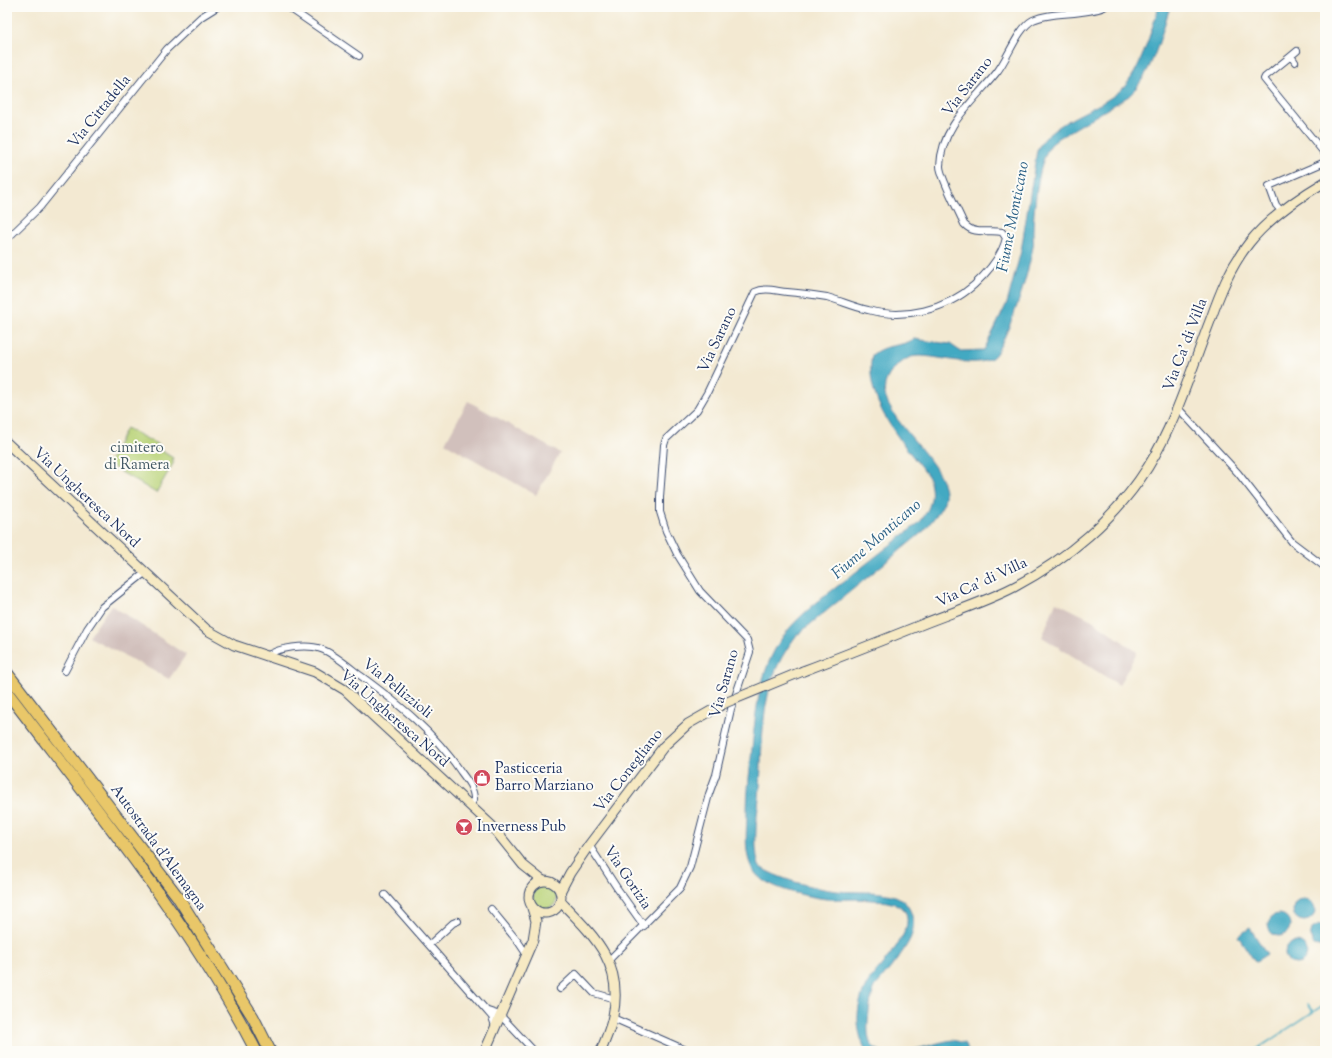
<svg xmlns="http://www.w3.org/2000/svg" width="1332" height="1058" viewBox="0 0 1332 1058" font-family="'Sorts Mill Goudy',serif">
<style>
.industrial{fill:#d1c0bc}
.green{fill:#b9d378;stroke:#6a816b}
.water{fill:#42a9c2;stroke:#2e6c90}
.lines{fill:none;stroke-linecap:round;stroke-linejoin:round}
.stream{stroke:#42a9c2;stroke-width:1.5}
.street-casing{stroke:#3b4b6f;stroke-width:8}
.secondary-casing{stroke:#3b4b6f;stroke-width:11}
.highway-casing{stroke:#3b4b6f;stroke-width:13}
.street{stroke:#fff;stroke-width:6}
.secondary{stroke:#f6e9c3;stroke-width:9}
.highway{stroke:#e9c769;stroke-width:11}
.secondary-bridge-casing{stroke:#3b4b6f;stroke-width:11;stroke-linecap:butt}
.secondary-bridge{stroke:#f6e9c3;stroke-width:9}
.labels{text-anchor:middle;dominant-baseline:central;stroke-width:4;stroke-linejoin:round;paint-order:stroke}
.street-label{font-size:15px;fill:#1b2f5e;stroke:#fdfcf7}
.park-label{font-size:15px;fill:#425864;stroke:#fdfcf7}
.poi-label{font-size:15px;fill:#1b2f5e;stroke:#fdfcf7;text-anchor:start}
.water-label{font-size:16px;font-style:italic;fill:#2b6086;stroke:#fdfcf7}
</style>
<rect width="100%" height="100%" fill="#fdfcf7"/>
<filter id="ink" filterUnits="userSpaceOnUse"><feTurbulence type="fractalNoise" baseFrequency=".025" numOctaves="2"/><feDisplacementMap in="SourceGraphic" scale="8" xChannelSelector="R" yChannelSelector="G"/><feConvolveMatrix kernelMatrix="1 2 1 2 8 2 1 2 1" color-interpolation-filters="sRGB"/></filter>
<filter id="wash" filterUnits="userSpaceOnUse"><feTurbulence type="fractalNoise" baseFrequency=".012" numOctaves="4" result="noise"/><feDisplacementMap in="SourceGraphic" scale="16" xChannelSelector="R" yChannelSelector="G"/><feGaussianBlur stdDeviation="0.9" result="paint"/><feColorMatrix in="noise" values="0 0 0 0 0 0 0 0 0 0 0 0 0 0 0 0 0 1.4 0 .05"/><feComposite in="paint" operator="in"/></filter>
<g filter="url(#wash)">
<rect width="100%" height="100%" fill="#f3e9d2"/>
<path class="industrial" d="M 468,401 L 560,453 L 536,495 L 445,443 Z
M 1056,602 L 1092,620 L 1137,652 L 1119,685 L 1042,637 Z
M 111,605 L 186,655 L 169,679 L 89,637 Z"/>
<path class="green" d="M 126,428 L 159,445 L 157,448 L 173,458 L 172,461 L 174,462 L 156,493 L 108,464 Z
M533 897a12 12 0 1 1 24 0a12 12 0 1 1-24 0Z"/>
<path class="water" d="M 1159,7 L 1170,7 C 1160,38 1153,72 1129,96 L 1059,138 C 1056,141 1052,143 1050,146 C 1038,162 1033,214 1033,235 C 1033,239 1034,243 1033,247 C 1027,279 1013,323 997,352 C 985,375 932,351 911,357 C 905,359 901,363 896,367 C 891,372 887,377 885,384 C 877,418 956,467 944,502 C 940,512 931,521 925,530 L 796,636 C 788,647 780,659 775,672 C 761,708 762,750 760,787 C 758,813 752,841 759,866 C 774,878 817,889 837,891 C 857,893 876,890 895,896 C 910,901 916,920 912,934 C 908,948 885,975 875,987 C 870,997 864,1034 871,1044 C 873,1047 877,1050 881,1051 L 866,1051 C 855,1029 855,1007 867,984 C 876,968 917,933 905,911 C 896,896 843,900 826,899 C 805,896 781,891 763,880 C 741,867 747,833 747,811 C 747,790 750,770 752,749 C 756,707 760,664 788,630 C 805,610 826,595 847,579 C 871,560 895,541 920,522 C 931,507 935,495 928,476 C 903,443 863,401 872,355 C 885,343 900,348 914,339 L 950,344 L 960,351 L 984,350 L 1007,303 L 1021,251 L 1037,150 C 1052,120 1097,111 1121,90 C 1141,72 1150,32 1159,7 Z
M1293 910a11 11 0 1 1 22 0a11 11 0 1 1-22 0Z
M1268 925a11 11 0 1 1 22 0a11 11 0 1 1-22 0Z
M 1319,925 L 1325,925 L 1324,947 L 1314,945 L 1310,937 L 1312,929 Z
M 1250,928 L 1267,954 L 1255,962 L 1238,936 Z
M1285 953a11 11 0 1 1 22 0a11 11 0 1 1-22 0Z
M 953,1040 L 964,1043 L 969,1051 L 949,1051 L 944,1049 L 935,1051 L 903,1051 C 920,1050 936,1042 953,1040 Z"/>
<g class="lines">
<path class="stream" d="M 1308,1004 L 1313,1012
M 1254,1051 L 1325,1004"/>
</g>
</g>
<g filter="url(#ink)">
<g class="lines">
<defs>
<path id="street" d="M 288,7 L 359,56
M 1291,56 L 1297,51
M 1295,62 L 1291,56 L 1265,77 L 1264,79 L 1325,154
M 1323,131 L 1325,133
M 1282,212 L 1276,205 L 1269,186 L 1325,162
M 7,239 L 40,207 L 167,49 L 201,17 L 217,7
M 1177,407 L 1238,473 L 1292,542 L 1325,567
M 266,657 C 276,647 308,644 321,649 C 335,654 349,667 361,676 C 399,704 435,733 461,772 C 467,780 474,789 474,799 L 470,806
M 65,671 L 87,629 L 102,607 L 146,572
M 589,845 L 617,888 L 644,926
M 385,895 L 486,1010 L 492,1017 L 495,1026
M 491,909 L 519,943 L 527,955
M 429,945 L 453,923 L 458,921
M 609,960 L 680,888 L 690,867 L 709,794 L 716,775 L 731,709 L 750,652 L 747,640 L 700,591 L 677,554 L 666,531 L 660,512 L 660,497 L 664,445 L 666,439 L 697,410 L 707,393 L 755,292 C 765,287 776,291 787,292 C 800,293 814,295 827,297 C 841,301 854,307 868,310 C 904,320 946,310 974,285 C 987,273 1002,256 1006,238 L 1002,232 C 988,229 975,236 964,224 C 959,212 940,177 940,166 C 941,126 975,100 997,72 C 1008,58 1018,28 1033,20 C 1052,11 1082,16 1104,7
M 560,989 L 576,974 L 594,993 L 615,999
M 488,1011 L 500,1015 L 534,1051
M 613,1018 L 688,1051"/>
<path id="secondary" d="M 7,443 L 207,630 L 234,645 L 315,672 L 345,690 L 491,825 L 523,865 L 543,881
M 803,671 C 843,656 883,640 923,624 C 953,612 985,602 1014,587 C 1067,559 1116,518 1148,467 C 1176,422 1191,370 1210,321 C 1220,293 1230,267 1249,243 C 1268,219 1298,198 1325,182
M529 897a16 16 0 1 1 32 0a16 16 0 1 1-32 0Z
M 560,892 L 570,873 L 589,845 L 664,746 L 688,724 L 725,703
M 560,901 C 594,936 624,963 613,1016 C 611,1028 605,1040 601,1051
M 485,1051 L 533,940 L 536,921 L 532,908"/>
<path id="highway" d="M 7,673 L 178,897 L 253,1017 L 270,1051
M 7,692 C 95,808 189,921 256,1051"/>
</defs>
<use href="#street" class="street-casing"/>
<use href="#secondary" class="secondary-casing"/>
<use href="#highway" class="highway-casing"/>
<use href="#street" class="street"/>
<use href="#secondary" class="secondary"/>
<use href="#highway" class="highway"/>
<defs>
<path id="secondary-bridge" d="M 725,703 L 803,671"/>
</defs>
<use href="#secondary-bridge" class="secondary-bridge-casing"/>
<use href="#secondary-bridge" class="secondary-bridge"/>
</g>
</g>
<defs>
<symbol id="shop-disc" viewBox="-11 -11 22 22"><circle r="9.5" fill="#d1495b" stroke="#fdfcf7"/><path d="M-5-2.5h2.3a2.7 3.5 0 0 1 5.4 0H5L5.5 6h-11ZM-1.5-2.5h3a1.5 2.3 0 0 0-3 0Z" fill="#fff"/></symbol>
<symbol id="bar-disc" viewBox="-11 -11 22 22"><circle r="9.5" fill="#d1495b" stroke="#fdfcf7"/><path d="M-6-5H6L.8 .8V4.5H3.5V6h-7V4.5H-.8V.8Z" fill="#fff"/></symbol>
</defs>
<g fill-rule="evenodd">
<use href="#shop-disc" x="472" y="768" width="20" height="20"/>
<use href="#bar-disc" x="454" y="817" width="20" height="20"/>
</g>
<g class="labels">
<g class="street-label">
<text transform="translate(968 87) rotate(-52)">Via Sarano</text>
<text transform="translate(100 112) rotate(-51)">Via Cittadella</text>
<text transform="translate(718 340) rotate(-65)">Via Sarano</text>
<text transform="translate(1186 345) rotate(-69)">Via Ca' di Villa</text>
<text transform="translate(86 498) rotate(43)">Via Ungheresca Nord</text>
<text transform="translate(982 583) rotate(-25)">Via Ca' di Villa</text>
<text transform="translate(725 684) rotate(-74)">Via Sarano</text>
<text transform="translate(397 689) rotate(39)">Via Pellizzioli</text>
<text transform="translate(394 719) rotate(41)">Via Ungheresca Nord</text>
<text transform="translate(629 771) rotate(-52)">Via Conegliano</text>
<text transform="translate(158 848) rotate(54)">Autostrada d'Alemagna</text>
<text transform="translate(627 878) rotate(56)">Via Gorizia</text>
</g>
<g class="park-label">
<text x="137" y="448">cimitero<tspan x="137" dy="17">di Ramera</tspan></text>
</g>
<g class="poi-label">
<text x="495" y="769">Pasticceria<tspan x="495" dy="17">Barro Marziano</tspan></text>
<text x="477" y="827">Inverness Pub</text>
</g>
<g class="water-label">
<text transform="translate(1014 217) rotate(-79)">Fiume Monticano</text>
<text transform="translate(877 540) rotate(-41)">Fiume Monticano</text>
</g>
</g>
<rect width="1332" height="1058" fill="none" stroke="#fdfcf7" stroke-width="24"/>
</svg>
